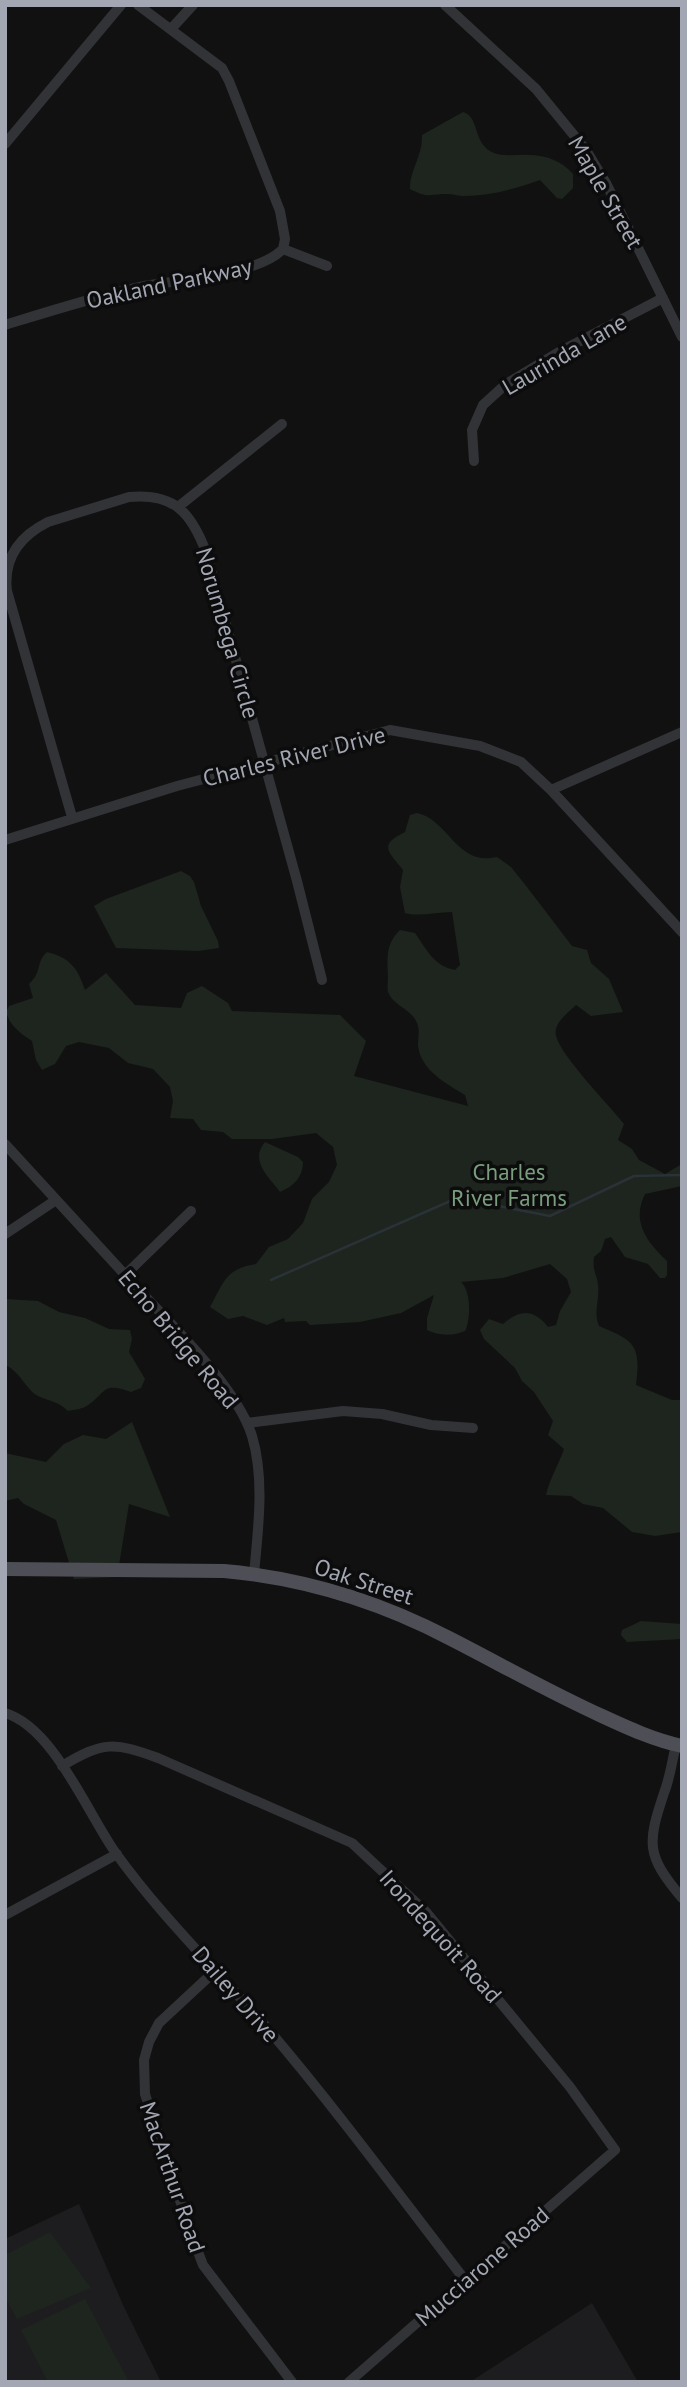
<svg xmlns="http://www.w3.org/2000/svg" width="687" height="2387" viewBox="0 0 687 2387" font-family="'PT Sans',sans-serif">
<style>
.built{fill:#1d1d1f}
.green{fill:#1d251e}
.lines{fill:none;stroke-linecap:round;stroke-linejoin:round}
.stream{stroke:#2a3137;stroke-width:2.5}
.minor{stroke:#323337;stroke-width:10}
.major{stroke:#4e4f56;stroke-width:14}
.labels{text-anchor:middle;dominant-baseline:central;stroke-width:7;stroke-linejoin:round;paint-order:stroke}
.street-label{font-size:23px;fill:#a3a7b3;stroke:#0c0c0d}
.park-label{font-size:23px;fill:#7a9d7e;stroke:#0c0c0d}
</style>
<rect width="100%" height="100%" fill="#111112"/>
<path class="built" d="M 79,2204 L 124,2307 L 161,2382 L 5,2382 L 5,2239 Z
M 592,2303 L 638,2382 L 470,2382 Z"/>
<path class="green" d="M 463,112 C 479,116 473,141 490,151 C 502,158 516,154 529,155 C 546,155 562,161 573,174 L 573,188 L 562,199 L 557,198 L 540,180 C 515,189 490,196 464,196 C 458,196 453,194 447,194 C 427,194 430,199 410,189 C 409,171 423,156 422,135 Z
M 417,813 C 448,819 457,867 497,857 L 511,867 L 527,887 L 572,946 L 587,950 L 591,963 L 609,979 L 623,1012 L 591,1016 L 576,1005 C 568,1013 553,1023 556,1036 C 561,1056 609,1105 624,1124 L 618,1140 L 632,1149 L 639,1160 L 665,1174 L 682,1164 L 682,1186 L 645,1194 C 631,1222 647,1242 667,1261 L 667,1275 L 665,1278 L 660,1278 L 648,1264 L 625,1257 L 611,1237 L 605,1239 L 601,1251 L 594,1257 C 592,1272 597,1273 598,1285 C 600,1300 593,1311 599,1326 C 635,1341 641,1345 636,1385 L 672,1400 L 682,1400 L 682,1532 L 655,1536 L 632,1532 L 603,1508 L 583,1504 L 571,1496 L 546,1495 C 550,1478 558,1466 564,1449 L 548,1435 L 553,1421 L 534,1392 L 522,1381 L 515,1368 L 484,1339 L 480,1330 L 489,1319 L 503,1324 C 520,1309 534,1309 548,1327 L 556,1325 L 560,1311 L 571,1292 L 567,1279 L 550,1264 L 503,1278 L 461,1282 C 471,1290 471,1320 465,1331 C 454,1336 438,1336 427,1330 L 427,1318 L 434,1295 L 401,1313 L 360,1322 L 310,1325 L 306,1321 L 285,1322 L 284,1318 L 267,1325 L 243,1316 L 228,1319 L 210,1307 C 224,1282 225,1269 256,1264 L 269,1247 L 288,1239 L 303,1223 L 312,1199 L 329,1182 L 337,1165 L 333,1147 L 316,1133 L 272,1139 L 232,1139 L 223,1132 L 201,1130 L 193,1119 L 170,1118 L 173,1101 L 170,1087 L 153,1069 L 128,1063 L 109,1048 L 79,1042 L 66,1046 L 55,1064 L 42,1070 L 36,1060 L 32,1041 C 20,1033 10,1026 6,1012 L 9,1006 L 33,998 L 29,984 C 43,971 35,963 47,952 C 71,958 78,969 85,990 L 106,973 L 135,1005 L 181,1008 L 187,993 L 202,986 L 228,1003 L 232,1011 L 340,1015 L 366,1041 L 354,1076 L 468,1106 L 465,1095 C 447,1084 420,1070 418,1045 C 418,1035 421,1029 415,1019 C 408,1008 393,1005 388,992 C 387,988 388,980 388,976 C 387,958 386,943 400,930 L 415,933 C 427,950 434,966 455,970 L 460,965 L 452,912 C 437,912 419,917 405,913 L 400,887 L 403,870 C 388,851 378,845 405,832 L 410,815 Z
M 181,871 L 190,876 L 194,882 L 201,906 L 218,941 L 219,948 L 198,951 L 116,948 L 94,906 L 106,899 Z
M 265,1142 L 298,1157 L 303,1162 C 303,1177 294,1186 280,1192 C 269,1177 249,1161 265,1142 Z
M 5,1299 L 38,1301 L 59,1312 L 85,1318 L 109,1329 L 130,1330 L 132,1339 L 129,1352 L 145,1379 L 141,1388 L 131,1392 C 100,1381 108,1393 85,1407 C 81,1409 73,1410 68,1411 C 59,1402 49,1401 38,1396 C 25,1389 22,1373 5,1365 Z
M 132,1422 L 170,1517 L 129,1504 L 117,1577 L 74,1579 L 56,1520 L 24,1504 L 18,1498 L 5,1501 L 5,1453 L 46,1462 L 64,1444 L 83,1435 L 106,1439 Z
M 641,1621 L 682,1624 L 682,1639 L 627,1642 L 621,1635 L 622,1630 Z
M 50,2232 L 91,2288 L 17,2319 L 5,2297 L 5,2255 Z
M 85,2299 L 129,2382 L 48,2382 L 21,2330 Z"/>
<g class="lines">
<path class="stream" d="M 271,1280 L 457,1198 L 550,1216 L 634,1176 L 682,1175"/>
<path class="minor" d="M 138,5 L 222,68 L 229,81 L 280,211 L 285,239 L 283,249
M 445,5 L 536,89 L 586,150 L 606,183 L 682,337
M 171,29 L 193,5
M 5,144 L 121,5
M 5,325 C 50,311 94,297 140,287 C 177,279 257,276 283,249 L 327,266
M 474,461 L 472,430 L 483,405 L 506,384 L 559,352 L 663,298
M 178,507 L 282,424
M 551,790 L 682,732
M 72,817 L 7,591 C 3,558 20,536 48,522 L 129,497 C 174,493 191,512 206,552 L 297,881 L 322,980
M 5,840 L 177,786 L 390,730 L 480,746 L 521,762 L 551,790 L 682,932
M 5,1144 C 49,1192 94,1241 138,1289 C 174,1327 237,1388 252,1436 C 265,1479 258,1530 254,1574
M 5,1234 L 56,1200
M 125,1275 L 191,1211
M 247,1423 L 343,1411 L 382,1414 L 431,1425 L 473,1428
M 5,1713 C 53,1727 87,1812 115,1852 C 160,1915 217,1970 268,2029 C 337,2110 400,2196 465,2280
M 676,1745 C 672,1761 670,1778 664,1793 C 647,1844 646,1855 682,1898
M 62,1766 C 104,1741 114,1742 158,1758 L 352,1843 L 426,1912 L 570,2087 L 615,2150 L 349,2382
M 5,1915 L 117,1854
M 216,1970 L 159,2023 L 149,2042 L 144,2060 L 145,2094 L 189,2228 L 203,2265 L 292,2382"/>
<path class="major" d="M 5,1569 L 224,1571 C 302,1578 380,1602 449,1638 C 500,1664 549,1692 602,1716 C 628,1728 654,1740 682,1746"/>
</g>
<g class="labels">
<g class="street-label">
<text transform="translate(606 192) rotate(60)">Maple Street</text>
<text transform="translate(169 283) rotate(-12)">Oakland Parkway</text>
<text transform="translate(564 354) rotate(-30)">Laurinda Lane</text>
<text transform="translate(228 633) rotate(74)">Norumbega Circle</text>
<text transform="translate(294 756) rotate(-14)">Charles River Drive</text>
<text transform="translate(179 1339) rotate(50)">Echo Bridge Road</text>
<text transform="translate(364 1581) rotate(18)">Oak Street</text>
<text transform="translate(441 1936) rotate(48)">Irondequoit Road</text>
<text transform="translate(236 1994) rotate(49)">Dailey Drive</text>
<text transform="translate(173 2177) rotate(71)">MacArthur Road</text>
<text transform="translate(482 2266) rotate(-41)">Mucciarone Road</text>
</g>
<g class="park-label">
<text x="509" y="1171">Charles<tspan x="509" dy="26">River Farms</tspan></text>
</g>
</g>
<rect width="687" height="2387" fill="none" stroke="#a3a7b3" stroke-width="14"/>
</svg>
